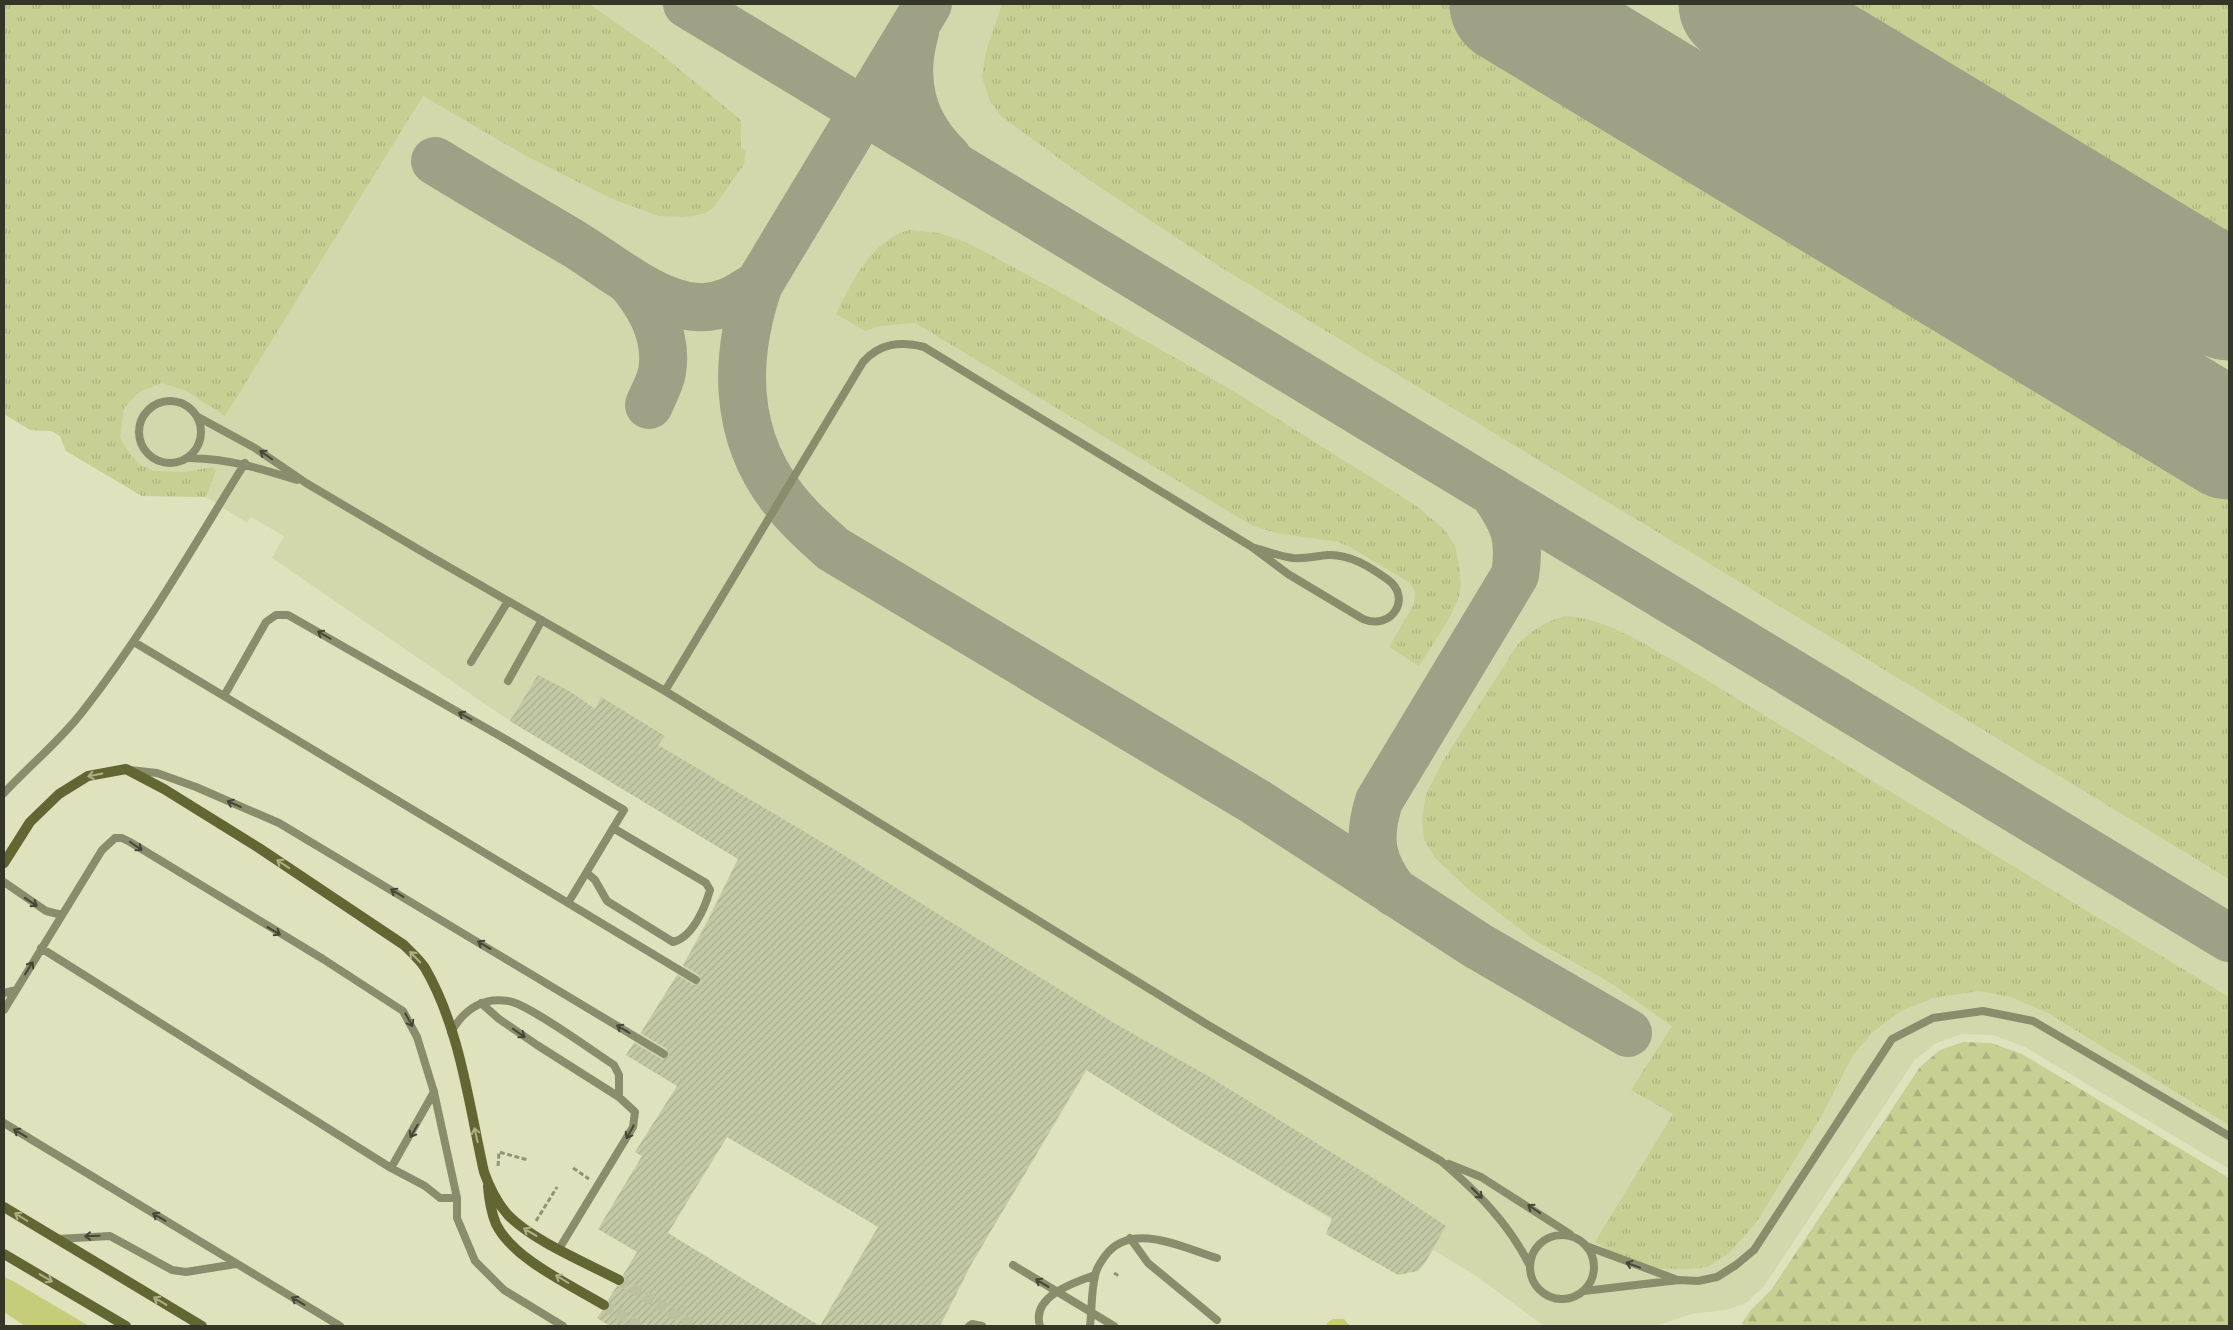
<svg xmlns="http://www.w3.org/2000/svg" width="2233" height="1330" viewBox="0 0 2233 1330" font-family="'Space Grotesk',sans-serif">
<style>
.built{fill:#d2d8ac}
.grass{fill:url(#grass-tufts)}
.forest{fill:url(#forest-firs)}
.water{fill:#c5cd7a}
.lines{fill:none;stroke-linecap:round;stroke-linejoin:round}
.taxiway{stroke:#9ea185;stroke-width:48}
.runway{stroke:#9ea185;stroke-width:119}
.building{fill:url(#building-hatch);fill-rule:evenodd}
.secondary-tunnel{stroke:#bcc0a0;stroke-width:10;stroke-dasharray:10 5;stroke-linecap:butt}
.path{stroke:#909379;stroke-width:3;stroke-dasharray:5 2.5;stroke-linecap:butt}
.service{stroke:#898d6c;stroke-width:8}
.secondary{stroke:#616633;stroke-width:10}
.service-bridge{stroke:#898d6c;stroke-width:8}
.oneway{stroke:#454736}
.oneway2{stroke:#acb186}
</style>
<defs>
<pattern id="grass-tufts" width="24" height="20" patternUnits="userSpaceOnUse" patternTransform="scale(1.25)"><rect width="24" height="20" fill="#c8cf92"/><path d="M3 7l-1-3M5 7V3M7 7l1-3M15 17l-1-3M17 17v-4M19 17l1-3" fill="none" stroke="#acb27e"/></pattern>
<pattern id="forest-firs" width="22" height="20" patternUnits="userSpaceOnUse" patternTransform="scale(1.25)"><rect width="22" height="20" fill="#c8cf92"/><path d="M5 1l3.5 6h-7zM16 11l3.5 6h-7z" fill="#acb27e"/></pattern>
<pattern id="building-hatch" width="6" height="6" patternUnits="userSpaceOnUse" patternTransform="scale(1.25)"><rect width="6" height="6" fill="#c4c9a5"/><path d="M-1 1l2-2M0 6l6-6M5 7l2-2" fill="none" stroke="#a9ad8e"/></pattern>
</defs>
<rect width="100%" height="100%" fill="#dee3be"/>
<path class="built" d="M 4,4 L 2229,4 L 2229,1169 L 2025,1047 L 1993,1035 L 1962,1034 L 1936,1043 L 1914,1061 L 1765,1285 L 1746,1303 L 1726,1310 L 1691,1314 L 1655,1326 L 1544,1326 L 1475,1275 L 1433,1250 L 1418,1271 L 1187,1133 L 1087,1070 L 972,1263 L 626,1055 L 687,959 L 738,859 L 510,721 L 272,558 L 284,536 L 251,517 L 247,523 L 206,497 L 142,496 L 66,451 L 60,436 L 51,431 L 30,430 L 4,414 Z"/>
<path class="grass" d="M 4,4 L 589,4 L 661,54 L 741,120 L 741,147 L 746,152 L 744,164 L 714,207 L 706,213 L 687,217 L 659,216 L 610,198 L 526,156 L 423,96 L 225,416 L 186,391 L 162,383 L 139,392 L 124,408 L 120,438 L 128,451 L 140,465 L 154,471 L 185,472 L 212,467 L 216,471 L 206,497 L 142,496 L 66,451 L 60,436 L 51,431 L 30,430 L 4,414 Z
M 1002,4 L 1468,4 L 2229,466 L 2229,879 L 1222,268 L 1089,180 L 1002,117 L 990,101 L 982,77 L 986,51 Z
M 1777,4 L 2229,4 L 2229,278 Z
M 909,230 L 939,233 L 966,242 L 1054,289 L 1230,389 L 1415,505 L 1444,529 L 1455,545 L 1459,564 L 1461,584 L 1459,597 L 1448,621 L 1419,666 L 1389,647 L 1414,604 L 1415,592 L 1410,583 L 1350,547 L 1338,542 L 1276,533 L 1253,526 L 915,323 L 880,326 L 865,331 L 836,314 C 852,281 871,241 909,230 Z
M 1565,616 C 1607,618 1645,645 1680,664 L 2229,997 L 2229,1125 L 2048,1013 L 2011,997 L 1979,991 L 1933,998 L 1899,1012 L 1872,1033 L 1853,1055 L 1821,1117 L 1756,1223 L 1729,1253 L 1708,1267 L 1686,1269 L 1649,1268 L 1616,1255 L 1595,1242 L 1673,1114 L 1631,1090 L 1672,1026 L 1609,982 L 1534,940 L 1468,889 L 1435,858 L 1424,840 L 1422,818 L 1426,794 L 1443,761 L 1518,644 C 1533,629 1545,622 1565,616 Z"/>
<path class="forest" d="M 1963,1042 L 1991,1043 L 2022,1054 L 2229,1178 L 2229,1326 L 1743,1326 L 1742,1323 L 1751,1310 L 1771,1290 L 1920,1067 L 1940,1050 Z"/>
<path class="water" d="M 4,1277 L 13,1281 L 89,1326 L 25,1326 L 4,1312 Z
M 1333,1319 L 1344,1319 L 1350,1326 L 1327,1326 L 1327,1323 Z"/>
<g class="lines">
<path class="taxiway" d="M 687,4 L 2229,938
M 928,4 L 759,284 C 734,357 733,433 782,497 C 797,517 815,533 833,549 L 1256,802 L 1478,946 L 1628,1033
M 915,32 C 901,81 912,123 948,158
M 435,161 C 482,190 529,217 576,245 C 610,266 656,305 697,307 C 722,309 739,297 759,284
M 628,279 C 650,304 668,337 662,372 C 660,383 653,395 649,405
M 1395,893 C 1371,862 1367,839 1379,801 L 1515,575 C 1521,538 1514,522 1493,492"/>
<path class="runway" d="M 1509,4 L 2229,440
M 1738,4 L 2229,301"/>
</g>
<path class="building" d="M 538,675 L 571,692 L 595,709 L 601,697 L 665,736 L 658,745 L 837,851 L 1020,965 L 1114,1023 L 1208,1076 L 1389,1188 L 1446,1226 L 1425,1263 L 1418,1271 L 1398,1275 L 1326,1234 L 1332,1218 L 1187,1133 L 1086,1070 L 972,1263 L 940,1326 L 610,1326 L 597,1318 L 602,1311 L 610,1309 L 611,1305 L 608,1300 L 617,1286 L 625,1284 L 623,1275 L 637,1252 L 598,1229 L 642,1156 L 635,1152 L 677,1086 L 626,1055 L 634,1043 L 662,1059 L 669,1056 L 667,1049 L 641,1033 L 677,975 L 694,985 L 701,982 L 699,975 L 683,965 L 707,923 L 738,859 L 510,721 ZM 727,1137 L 878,1227 L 820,1326 L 668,1233 Z"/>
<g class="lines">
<path class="secondary-tunnel" d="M 619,1280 L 694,1326
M 604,1305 L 639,1326"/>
<path class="path" d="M 498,1166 L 499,1152 L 528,1160
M 573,1168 L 589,1179
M 536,1221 L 557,1187
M 1114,1273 L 1119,1276"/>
<path class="service" d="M139 432a31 31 0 1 1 62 0a31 31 0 1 1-62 0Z
M 198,417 L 255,448 L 306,483 L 428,555 L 665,691 L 1208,1025 L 1441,1161 C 1477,1192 1508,1222 1530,1266
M 190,458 C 230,459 259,468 297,480
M 1252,547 C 1265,551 1279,556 1293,558 C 1305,559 1316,556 1328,555 C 1350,554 1370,567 1387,579 C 1413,597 1392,631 1363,619 L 1288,574 Z
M 134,642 L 696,980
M 471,662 L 508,601
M 508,681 L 542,620
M 665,691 L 863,362 C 880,343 900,341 924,347 L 1252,547
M 224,696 L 266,622 L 276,615 L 288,615 L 507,740 L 624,810 L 568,903
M 130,770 L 157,773 L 196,787 L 279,823 L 664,1054
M 4,793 C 30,765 60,741 83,711 C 144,633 193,547 245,463
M 587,873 L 595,880 L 607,901 L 673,942 C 692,938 705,908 710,890 L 706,883 L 613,828
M 4,882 L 46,911 L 62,915
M 41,948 L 391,1168 L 425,1186 L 440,1198 L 457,1198
M 4,993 L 16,990
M 481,1003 L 499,1019 L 537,1045 L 619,1097 L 635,1112 L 633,1127 L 559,1249
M 4,1010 L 102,850 L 115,838 L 122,838 L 130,842 L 323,959 L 403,1011 L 417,1037 L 434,1092 L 457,1198 L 457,1218 L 475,1261 L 504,1290 L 563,1326
M 451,1032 C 464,1010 481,997 508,1001 C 527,1003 594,1052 614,1065 L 619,1075 L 619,1097
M 4,1123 L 340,1326
M 1449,1164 L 1481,1177 L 1570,1234
M 391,1168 L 434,1092
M1530 1267a32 32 0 1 1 64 0a32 32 0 1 1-64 0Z
M 1130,1238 L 1148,1263 L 1217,1320
M 57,1239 L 110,1236 L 172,1270 L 186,1272 L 236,1264
M 1589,1247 L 1675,1279
M 1584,1291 L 1679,1280 L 1698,1281 L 1717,1277 L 1736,1265 L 1754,1250 L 1892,1039 L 1933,1018 L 1983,1011 L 2033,1021 L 2229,1136
M 969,1326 L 972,1324 L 982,1326
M 1040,1326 C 1031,1297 1072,1283 1095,1275
M 1090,1326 C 1092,1310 1091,1292 1095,1276 C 1096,1268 1101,1262 1105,1256 C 1131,1220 1184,1248 1217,1258"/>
<path class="secondary" d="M 4,863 L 30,822 L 59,794 L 88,776 L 126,769 L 164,789 L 259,848 L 404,945 C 411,952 420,960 425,968 C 460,1028 469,1105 484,1172 C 489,1186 498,1204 508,1215 C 533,1241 587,1263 619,1280
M 488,1186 C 489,1199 491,1212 496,1224 C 513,1259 571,1285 604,1305
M 4,1207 L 202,1326
M 4,1254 L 126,1326"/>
<path class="service-bridge" d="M 1013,1265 L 1114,1326"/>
</g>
<defs><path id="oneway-shaft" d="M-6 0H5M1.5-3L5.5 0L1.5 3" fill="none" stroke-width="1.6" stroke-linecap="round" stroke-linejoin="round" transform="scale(1.25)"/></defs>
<g class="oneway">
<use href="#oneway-shaft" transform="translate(266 455) rotate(-145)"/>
<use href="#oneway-shaft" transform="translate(324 635) rotate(-150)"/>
<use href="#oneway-shaft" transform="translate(465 716) rotate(-150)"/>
<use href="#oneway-shaft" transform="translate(234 804) rotate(-156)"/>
<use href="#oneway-shaft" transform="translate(136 846) rotate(35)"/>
<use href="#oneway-shaft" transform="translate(397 893) rotate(-149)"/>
<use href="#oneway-shaft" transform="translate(31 902) rotate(33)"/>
<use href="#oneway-shaft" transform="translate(274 931) rotate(31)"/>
<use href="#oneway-shaft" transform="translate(484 945) rotate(-149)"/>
<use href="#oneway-shaft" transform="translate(29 968) rotate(-58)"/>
<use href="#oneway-shaft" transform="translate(409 1020) rotate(61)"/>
<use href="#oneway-shaft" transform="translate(623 1029) rotate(-149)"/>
<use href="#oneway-shaft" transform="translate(519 1033) rotate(35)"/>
<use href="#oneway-shaft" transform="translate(414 1131) rotate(121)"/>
<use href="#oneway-shaft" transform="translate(630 1132) rotate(119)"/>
<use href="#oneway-shaft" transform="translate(20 1133) rotate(-149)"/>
<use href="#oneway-shaft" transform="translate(1477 1193) rotate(45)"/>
<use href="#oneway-shaft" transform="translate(1534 1209) rotate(-146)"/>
<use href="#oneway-shaft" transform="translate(159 1217) rotate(-149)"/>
<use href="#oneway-shaft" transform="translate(92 1236) rotate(178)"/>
<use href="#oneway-shaft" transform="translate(1633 1265) rotate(-160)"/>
<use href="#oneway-shaft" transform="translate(1042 1283) rotate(-149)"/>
<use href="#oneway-shaft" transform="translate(298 1301) rotate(-149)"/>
</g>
<g class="oneway2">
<use href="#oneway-shaft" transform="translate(95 775) rotate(168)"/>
<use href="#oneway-shaft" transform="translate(283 864) rotate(-146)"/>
<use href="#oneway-shaft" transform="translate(415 957) rotate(-134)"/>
<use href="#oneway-shaft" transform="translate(476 1135) rotate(-103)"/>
<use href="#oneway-shaft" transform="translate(21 1217) rotate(-148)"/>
<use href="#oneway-shaft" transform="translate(530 1232) rotate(-149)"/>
<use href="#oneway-shaft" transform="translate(46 1278) rotate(31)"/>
<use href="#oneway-shaft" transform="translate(562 1279) rotate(-148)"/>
<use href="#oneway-shaft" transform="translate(160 1301) rotate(-149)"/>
</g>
<rect width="2233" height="1330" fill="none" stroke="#343628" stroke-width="10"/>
</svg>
